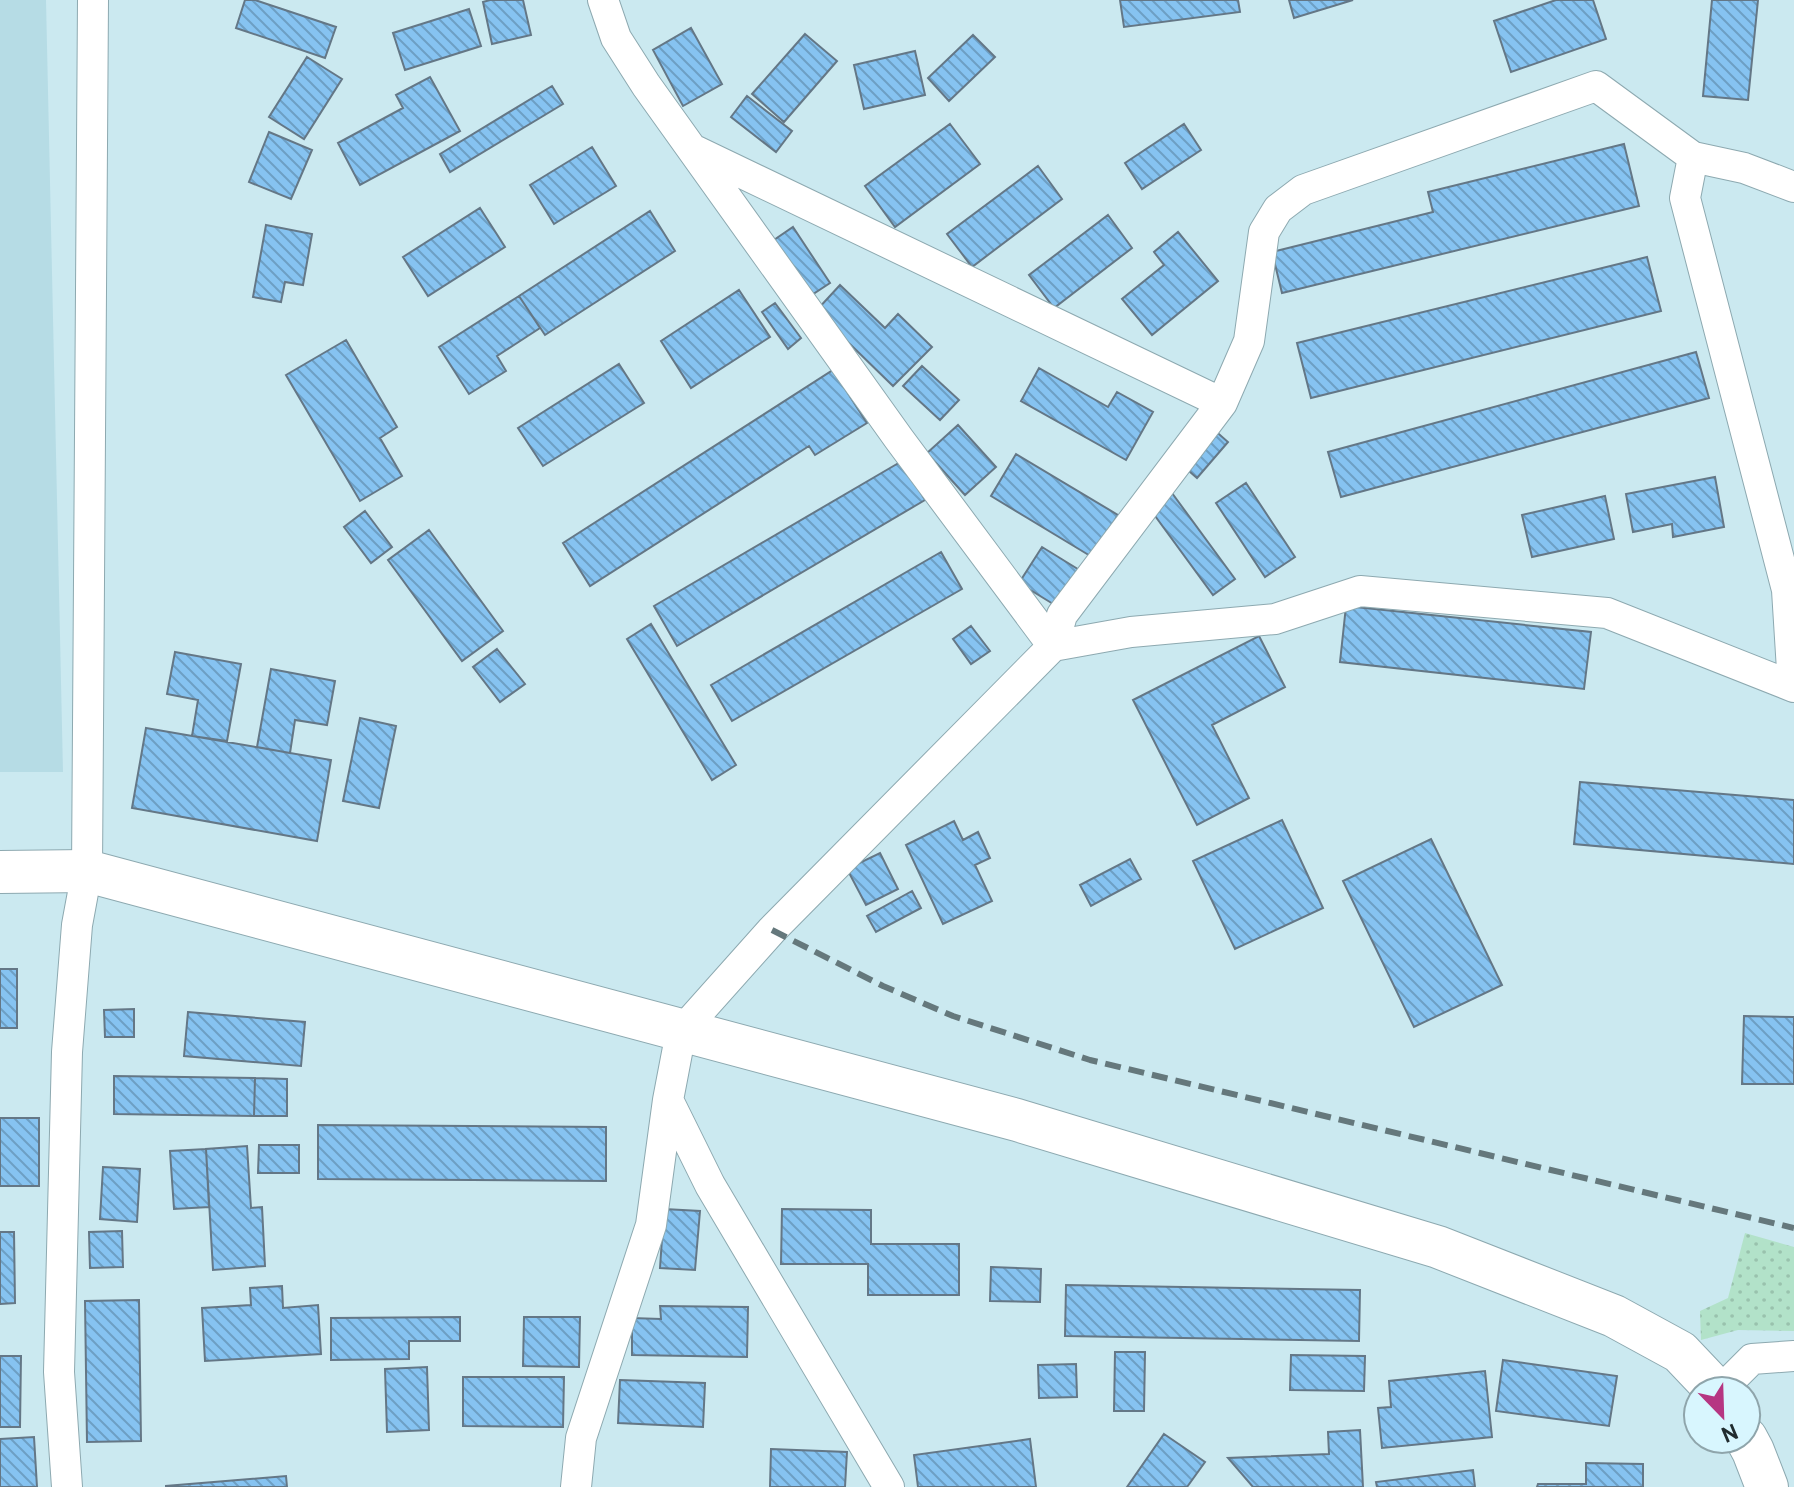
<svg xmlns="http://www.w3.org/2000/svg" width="1794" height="1487" viewBox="0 0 1794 1487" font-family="Overpass,sans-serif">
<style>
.built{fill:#b6dce5}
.grass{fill:url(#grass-dots)}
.building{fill:url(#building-back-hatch);stroke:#647786;stroke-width:2}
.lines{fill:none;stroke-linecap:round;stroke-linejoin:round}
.street-casing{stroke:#8da9b0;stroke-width:32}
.secondary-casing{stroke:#8da9b0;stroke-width:44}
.street{stroke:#fff;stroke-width:30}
.secondary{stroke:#fff;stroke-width:42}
.rail{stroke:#65787c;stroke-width:6;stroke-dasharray:16 8;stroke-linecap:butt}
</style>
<defs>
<pattern id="grass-dots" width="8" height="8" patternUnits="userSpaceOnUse" patternTransform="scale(2)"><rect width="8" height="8" fill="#b2e2c9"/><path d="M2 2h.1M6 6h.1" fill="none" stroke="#99c2ad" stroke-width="1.8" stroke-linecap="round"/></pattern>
<pattern id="building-back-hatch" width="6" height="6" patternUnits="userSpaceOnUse" patternTransform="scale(2)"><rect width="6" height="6" fill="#86c3f1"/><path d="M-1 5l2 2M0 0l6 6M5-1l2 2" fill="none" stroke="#6d9fc4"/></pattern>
</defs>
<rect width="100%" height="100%" fill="#cbe9f0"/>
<path class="built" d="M 0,0 L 46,0 L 63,772 L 0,772 Z"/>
<path class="grass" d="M 1745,1233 L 1794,1247 L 1794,1331 L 1738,1330 L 1701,1340 L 1700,1311 L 1728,1298 Z"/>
<path class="building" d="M 245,0 L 255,0 L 336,27 L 325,58 L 236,28 Z
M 490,0 L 523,0 L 531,35 L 492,44 L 483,2 Z
M 1120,0 L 1238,0 L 1240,12 L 1124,27 Z
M 1289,0 L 1353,0 L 1294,18 Z
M 1556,0 L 1593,0 L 1606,39 L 1511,72 L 1494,21 Z
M 1712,0 L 1758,0 L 1748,100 L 1703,96 Z
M 469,9 L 481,46 L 405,70 L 393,33 Z
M 691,28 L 722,84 L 683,106 L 653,50 Z
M 805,34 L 837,61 L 784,122 L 752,94 Z
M 973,35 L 995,57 L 949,101 L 928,78 Z
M 915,51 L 925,95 L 864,109 L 854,65 Z
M 307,57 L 342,79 L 304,139 L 269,117 Z
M 430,77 L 460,131 L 360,185 L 338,143 L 403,108 L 396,95 Z
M 552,86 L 563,104 L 450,172 L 440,154 Z
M 747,96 L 792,131 L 776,152 L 731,117 Z
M 950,124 L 980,164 L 895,227 L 865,186 Z
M 1184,124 L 1201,150 L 1142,189 L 1125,163 Z
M 269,132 L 312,150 L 291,199 L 249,182 Z
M 1624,144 L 1639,206 L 1282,293 L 1272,252 L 1433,212 L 1428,192 Z
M 592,147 L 616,186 L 554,224 L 530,185 Z
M 1038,166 L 1062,199 L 972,267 L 947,234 Z
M 480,208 L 505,247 L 428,296 L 403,257 Z
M 650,211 L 675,251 L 545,335 L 519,296 Z
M 1108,215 L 1132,248 L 1054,308 L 1029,275 Z
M 266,225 L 312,234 L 303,285 L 285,282 L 281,302 L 253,297 Z
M 793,227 L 830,283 L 807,298 L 771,242 Z
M 1178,232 L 1218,281 L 1152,335 L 1122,299 L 1164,265 L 1154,252 Z
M 1647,257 L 1661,311 L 1311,398 L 1297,343 Z
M 840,285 L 885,328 L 898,314 L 932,347 L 893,386 L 816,311 Z
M 739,290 L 770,337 L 691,388 L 661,341 Z
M 519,296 L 540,328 L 497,356 L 506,371 L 469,394 L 439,347 Z
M 775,303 L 801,338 L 788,349 L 762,312 Z
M 346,340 L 397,427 L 380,438 L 402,476 L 360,501 L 286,375 Z
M 1696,352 L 1709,398 L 1341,497 L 1328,452 Z
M 619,364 L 644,403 L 543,466 L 518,428 Z
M 922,366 L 959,400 L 940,420 L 903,386 Z
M 1039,368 L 1108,407 L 1117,392 L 1153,412 L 1126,460 L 1021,401 Z
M 833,370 L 867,423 L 815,455 L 809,446 L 590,586 L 563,543 Z
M 958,425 L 996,467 L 965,495 L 927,453 Z
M 1212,428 L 1228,442 L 1197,478 L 1182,465 Z
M 1016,454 L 1118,515 L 1092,557 L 991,496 Z
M 902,461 L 925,500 L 677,646 L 654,606 Z
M 1715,477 L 1724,527 L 1673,537 L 1672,524 L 1633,532 L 1626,494 Z
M 1246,483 L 1295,557 L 1265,577 L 1216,503 Z
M 1172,493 L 1235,579 L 1213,595 L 1150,509 Z
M 1605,496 L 1614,539 L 1532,557 L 1522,515 Z
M 365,511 L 392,547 L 371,563 L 344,527 Z
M 429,530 L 503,631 L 462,661 L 388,560 Z
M 1042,547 L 1081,571 L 1058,607 L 1019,583 Z
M 941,552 L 962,589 L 732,721 L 711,685 Z
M 1346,606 L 1591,632 L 1584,689 L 1340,662 Z
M 651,624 L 736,765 L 712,780 L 627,639 Z
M 971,626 L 990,651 L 971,664 L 953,639 Z
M 1259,636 L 1285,687 L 1212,725 L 1249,798 L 1197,825 L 1133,700 Z
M 497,649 L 525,684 L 500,702 L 473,667 Z
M 175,652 L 241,664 L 227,741 L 192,736 L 198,700 L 167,694 Z
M 271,669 L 335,681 L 327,725 L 295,720 L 290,753 L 257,747 Z
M 360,718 L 396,726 L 379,808 L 343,801 Z
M 146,728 L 331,760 L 317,841 L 132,808 Z
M 1580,782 L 1794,800 L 1794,864 L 1574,844 Z
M 1282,820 L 1323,908 L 1235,949 L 1193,861 Z
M 954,821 L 963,840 L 978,832 L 990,858 L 975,865 L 992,901 L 943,924 L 906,845 Z
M 1431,839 L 1502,985 L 1414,1027 L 1343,881 Z
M 880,853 L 898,889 L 866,905 L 847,869 Z
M 1130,859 L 1141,879 L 1091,906 L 1080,885 Z
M 912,891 L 921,908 L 876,932 L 867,916 Z
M 0,969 L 17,969 L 17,1028 L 0,1028 Z
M 134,1009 L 134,1037 L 105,1037 L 104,1010 Z
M 188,1012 L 305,1022 L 301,1066 L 184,1056 Z
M 1744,1016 L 1794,1017 L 1794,1084 L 1742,1084 Z
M 114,1076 L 255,1078 L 254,1116 L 114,1114 Z
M 255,1078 L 287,1079 L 287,1116 L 254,1116 Z
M 0,1118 L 39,1118 L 39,1186 L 0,1186 Z
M 318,1125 L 606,1127 L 606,1181 L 318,1179 Z
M 259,1145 L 299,1145 L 299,1173 L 258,1173 Z
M 247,1146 L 251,1208 L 262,1207 L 265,1266 L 213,1270 L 206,1149 Z
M 206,1149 L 209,1207 L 174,1209 L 170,1151 Z
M 103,1167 L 140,1169 L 137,1222 L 100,1219 Z
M 664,1209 L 700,1211 L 695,1270 L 660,1268 Z
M 782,1209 L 871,1210 L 871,1244 L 959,1244 L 959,1295 L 868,1295 L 868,1264 L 781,1264 Z
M 122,1231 L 123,1267 L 90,1268 L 89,1232 Z
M 0,1232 L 14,1232 L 15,1303 L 0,1304 Z
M 991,1267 L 1041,1269 L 1040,1302 L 990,1301 Z
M 1066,1285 L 1360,1290 L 1359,1341 L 1065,1336 Z
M 282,1286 L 283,1308 L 318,1305 L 321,1354 L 205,1361 L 202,1308 L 251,1305 L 250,1288 Z
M 139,1300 L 141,1441 L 87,1442 L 85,1301 Z
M 660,1306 L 748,1307 L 747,1357 L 632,1355 L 632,1318 L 661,1319 Z
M 460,1317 L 460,1341 L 409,1341 L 409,1359 L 331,1360 L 331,1318 Z
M 524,1317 L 580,1317 L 579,1367 L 523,1366 Z
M 1115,1352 L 1145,1352 L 1144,1411 L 1114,1411 Z
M 1291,1355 L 1365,1356 L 1364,1391 L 1290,1390 Z
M 0,1356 L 21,1356 L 20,1427 L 0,1427 Z
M 1503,1360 L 1617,1376 L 1609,1426 L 1496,1411 Z
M 1076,1364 L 1077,1397 L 1039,1398 L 1038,1365 Z
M 427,1367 L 429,1430 L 387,1432 L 385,1369 Z
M 1485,1371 L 1492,1437 L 1382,1448 L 1378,1408 L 1391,1407 L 1389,1381 Z
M 463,1377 L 564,1377 L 563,1427 L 463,1426 Z
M 620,1380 L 705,1383 L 703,1427 L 618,1423 Z
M 1360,1430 L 1363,1487 L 1253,1487 L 1228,1458 L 1329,1454 L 1328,1432 Z
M 1164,1434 L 1205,1462 L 1187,1487 L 1127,1487 Z
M 34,1437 L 37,1487 L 0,1487 L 0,1439 Z
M 1030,1439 L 1036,1487 L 918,1487 L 914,1455 Z
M 771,1449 L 847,1452 L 845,1487 L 770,1487 Z
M 1586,1463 L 1643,1464 L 1643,1487 L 1537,1487 L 1538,1484 L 1586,1484 Z
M 1473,1470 L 1475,1487 L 1377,1487 L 1376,1482 Z
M 286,1476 L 287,1487 L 166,1487 L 166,1486 Z"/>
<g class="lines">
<defs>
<path id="street" d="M 603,0 L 616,38 L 646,85 L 899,439 L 1053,646
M 694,150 L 1222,403
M 1693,157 L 1685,198 L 1787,590 L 1793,686
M 1053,646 L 1062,615 L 1222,403 L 1249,341 L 1264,232 L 1278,209 L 1303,190 L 1596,86 L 1693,157 L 1744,168 L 1794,187
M 1720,1391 L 1752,1359 L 1794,1356
M 67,1487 L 59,1372 L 67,1052 L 77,925 L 87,871 L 93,0
M 576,1487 L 581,1438 L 651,1225 L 668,1100
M 889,1487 L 710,1185 L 668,1100 L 681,1032 L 772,930 L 1053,646 L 1131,632 L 1275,619 L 1360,591 L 1607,613 L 1794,687"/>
<path id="secondary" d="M 0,872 L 87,871 L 1017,1120 L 1438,1247 L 1614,1316 L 1680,1352 L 1717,1391
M 1746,1438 L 1753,1451 L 1767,1487"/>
</defs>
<use href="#street" class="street-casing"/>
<use href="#secondary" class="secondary-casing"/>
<use href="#street" class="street"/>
<use href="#secondary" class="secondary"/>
<path class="rail" d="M 772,930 L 883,986 L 953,1016 L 1090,1060 L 1794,1228"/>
</g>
<g transform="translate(1722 1415) rotate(157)"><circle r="38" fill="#d8f6fe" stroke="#8fa5ab" stroke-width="2"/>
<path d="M0-6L14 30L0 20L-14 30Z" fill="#b63682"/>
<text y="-12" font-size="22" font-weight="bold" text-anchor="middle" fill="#212c2f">N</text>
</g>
</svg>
